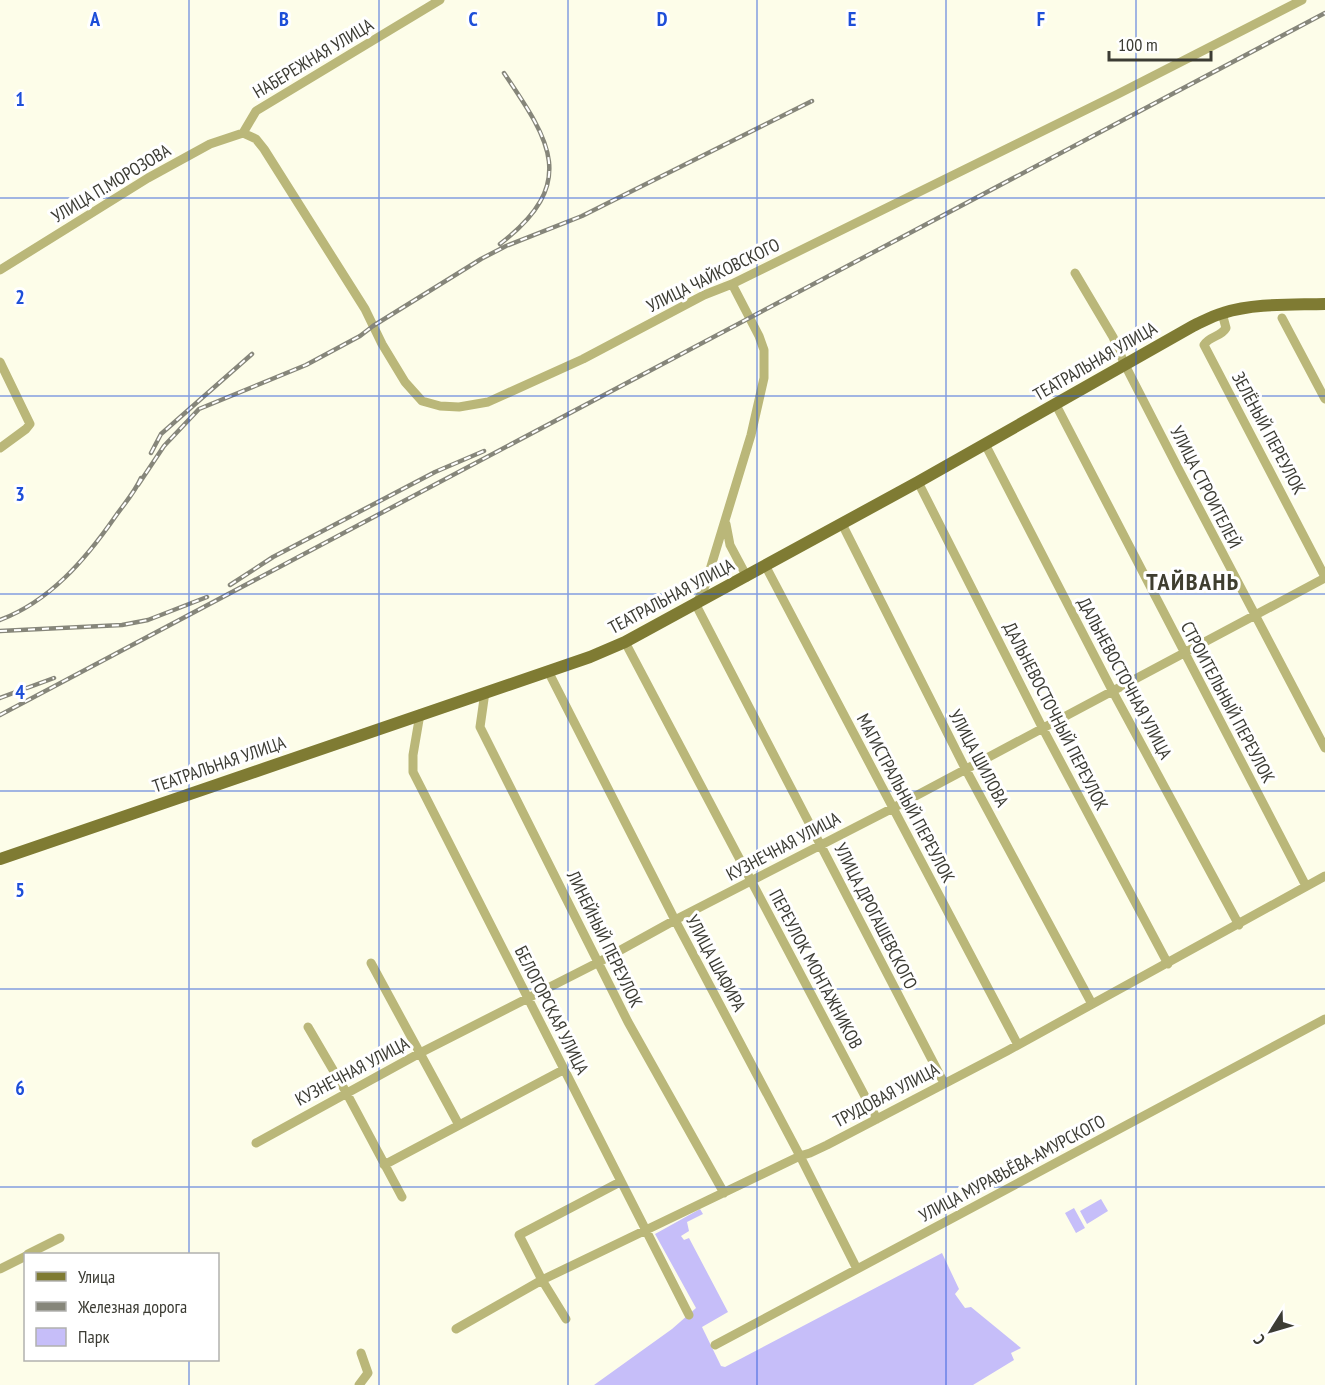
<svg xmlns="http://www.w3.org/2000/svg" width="1325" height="1385" viewBox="0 0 1325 1385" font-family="'PT Sans Narrow',sans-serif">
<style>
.green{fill:#c6bef9}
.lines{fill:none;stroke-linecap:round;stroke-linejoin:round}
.minor{stroke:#bab779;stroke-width:9}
.major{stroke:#7f7b33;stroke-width:12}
.rail-casing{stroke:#86867a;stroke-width:4.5}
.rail{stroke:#fff;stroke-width:2;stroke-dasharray:7;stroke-linecap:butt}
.grid{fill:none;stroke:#1d4ed8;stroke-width:1.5;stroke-opacity:0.55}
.labels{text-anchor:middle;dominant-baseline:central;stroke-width:6;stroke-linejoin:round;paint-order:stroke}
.street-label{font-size:18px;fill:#3c3c34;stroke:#fff}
.district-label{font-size:24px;font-weight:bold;letter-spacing:1.5px;fill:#3f3e2f;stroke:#fff}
.grid-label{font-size:20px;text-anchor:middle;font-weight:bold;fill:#1d4ed8;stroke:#fff;stroke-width:6;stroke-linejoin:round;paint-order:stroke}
</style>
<rect width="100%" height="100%" fill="#fdfde9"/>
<path class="green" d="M 1101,1199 L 1108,1211 L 1087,1224 L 1080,1211 Z
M 1074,1208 L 1085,1228 L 1076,1233 L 1065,1213 Z
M 700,1209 L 703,1214 L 687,1222 L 689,1231 L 681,1236 L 684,1240 L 689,1238 L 728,1312 L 702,1327 L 721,1366 L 725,1367 L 942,1253 L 959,1289 L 955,1294 L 965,1308 L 971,1307 L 1021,1348 L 1011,1353 L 1014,1360 L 973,1385 L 594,1385 L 672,1329 L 696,1308 L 655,1234 Z"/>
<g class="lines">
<path class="minor" d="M 243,133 L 256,139 L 264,149 L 365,309 L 382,344 L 405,382 L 422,401 L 440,406 L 459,407 L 488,402 L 583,359 L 704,295 L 732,284 L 1118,94 L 1302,0
M 243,133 L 256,111 L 440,0
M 0,270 L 148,178 L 210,144 L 243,133
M 1075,273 L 1113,337 L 1125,365 L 1180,472 L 1325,748
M 732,284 L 759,336 L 764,350 L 764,378 L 751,435 L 705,586 L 696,605 L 944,1083
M 1222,313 L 1226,328 C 1221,337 1209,336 1204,345 L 1325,577
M 1282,318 L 1325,399
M 0,362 L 30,424 L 26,429 L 0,448
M 1056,405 L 1306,886
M 985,444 L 1112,690 L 1239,925
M 918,482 L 1042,727 L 1168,964
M 726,524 L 730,545 L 747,577
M 842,524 L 965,768 L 1092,1004
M 766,567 L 1018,1045
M 625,642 L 877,1119
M 548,671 L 675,920 L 800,1156 L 857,1269
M 485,692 L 480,727 L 628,1022 L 724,1193
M 420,714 L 413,755 L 413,772 L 689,1315
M 371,963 L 459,1125
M 308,1027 L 346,1092 L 402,1197
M 256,1143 L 420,1053 L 599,962 L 675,920 L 893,808 L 1325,578
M 384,1165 L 563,1070
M 28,1254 L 60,1238
M 0,1269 L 26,1256
M 566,1319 L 542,1280 L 519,1235 L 620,1182
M 456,1329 L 542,1280 L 800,1156 L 810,1153 L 827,1145 L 1007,1051 L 1325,876
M 715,1345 L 1325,1019
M 359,1385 L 368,1373 L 361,1353"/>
<path class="major" d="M 0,859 L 590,657 L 625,642 L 918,482 L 1193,326 C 1202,322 1212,316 1223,313 C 1255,303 1291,305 1325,304"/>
<defs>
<path id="rail" d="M 500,244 C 579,183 550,141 504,73
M 151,453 L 161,434 L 252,354
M 138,485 L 164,446 L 199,409 L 306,365 L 360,336 L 373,326 L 481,259 L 506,246 L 582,216 L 812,101
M 230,585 L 273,557 L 435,472 L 484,451
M 0,620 C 50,601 85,560 115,517 C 124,504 135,492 141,478
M 0,631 L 122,625 L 148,620 L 207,597
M 0,698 L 54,678
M 0,715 L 1325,13"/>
</defs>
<use href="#rail" class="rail-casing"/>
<use href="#rail" class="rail"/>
</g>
<path class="grid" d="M 189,0 L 189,1254M 379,0 L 379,1385M 568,0 L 568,1385M 757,0 L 757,1385M 946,0 L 946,1385M 1136,0 L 1136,1385M 0,198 L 1325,198M 0,396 L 1325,396M 0,594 L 1325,594M 0,791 L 1325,791M 0,989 L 1325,989M 0,1187 L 1325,1187M 189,1360 L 189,1385"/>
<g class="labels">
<g class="street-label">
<text transform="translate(313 58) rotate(-31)">НАБЕРЕЖНАЯ УЛИЦА</text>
<text transform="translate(111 183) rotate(-31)">УЛИЦА П.МОРОЗОВА</text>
<text transform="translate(713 275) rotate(-26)">УЛИЦА ЧАЙКОВСКОГО</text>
<text transform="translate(1095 361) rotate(-30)">ТЕАТРАЛЬНАЯ УЛИЦА</text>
<text transform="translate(1269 433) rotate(62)">ЗЕЛЁНЫЙ ПЕРЕУЛОК</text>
<text transform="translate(1206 487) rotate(63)">УЛИЦА СТРОИТЕЛЕЙ</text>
<text transform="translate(671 596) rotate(-28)">ТЕАТРАЛЬНАЯ УЛИЦА</text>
<text transform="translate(1125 678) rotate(62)">ДАЛЬНЕВОСТОЧНАЯ УЛИЦА</text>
<text transform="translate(1228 702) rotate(62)">СТРОИТЕЛЬНЫЙ ПЕРЕУЛОК</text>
<text transform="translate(1056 716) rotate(63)">ДАЛЬНЕВОСТОЧНЫЙ ПЕРЕУЛОК</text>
<text transform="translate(979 758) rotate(62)">УЛИЦА ШИЛОВА</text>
<text transform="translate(219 764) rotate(-19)">ТЕАТРАЛЬНАЯ УЛИЦА</text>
<text transform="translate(906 798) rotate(62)">МАГИСТРАЛЬНЫЙ ПЕРЕУЛОК</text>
<text transform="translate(783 846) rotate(-28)">КУЗНЕЧНАЯ УЛИЦА</text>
<text transform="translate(876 916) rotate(63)">УЛИЦА ДРОГАШЕВСКОГО</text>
<text transform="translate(605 939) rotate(64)">ЛИНЕЙНЫЙ ПЕРЕУЛОК</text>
<text transform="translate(716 963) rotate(62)">УЛИЦА ШАФИРА</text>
<text transform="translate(816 969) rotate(62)">ПЕРЕУЛОК МОНТАЖНИКОВ</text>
<text transform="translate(552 1010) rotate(63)">БЕЛОГОРСКАЯ УЛИЦА</text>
<text transform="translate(352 1071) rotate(-28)">КУЗНЕЧНАЯ УЛИЦА</text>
<text transform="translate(886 1095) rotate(-28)">ТРУДОВАЯ УЛИЦА</text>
<text transform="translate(1012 1168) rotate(-28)">УЛИЦА МУРАВЬЁВА-АМУРСКОГО</text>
</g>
<g class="district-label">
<text x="1193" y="581">ТАЙВАНЬ</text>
</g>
</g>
<g class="grid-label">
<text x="95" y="26">A</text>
<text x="284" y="26">B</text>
<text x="473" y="26">C</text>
<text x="662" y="26">D</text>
<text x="852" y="26">E</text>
<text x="1041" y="26">F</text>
<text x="20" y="106">1</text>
<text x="20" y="304">2</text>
<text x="20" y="501">3</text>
<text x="20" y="699">4</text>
<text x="20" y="897">5</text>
<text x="20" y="1095">6</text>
</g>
<rect x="24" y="1253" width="195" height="108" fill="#ffffff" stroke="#b1b1ae" stroke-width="1.5"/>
<rect x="36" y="1272" width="30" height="9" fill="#7f7b33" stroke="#b1b1ae" stroke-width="1.5"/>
<text x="78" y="1283" font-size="18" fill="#3c3c34">Улица</text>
<rect x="36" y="1302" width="30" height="9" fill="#86867a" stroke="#b1b1ae" stroke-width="1.5"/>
<text x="78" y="1313" font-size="18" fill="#3c3c34">Железная дорога</text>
<rect x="36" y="1328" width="30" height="18" fill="#c6bef9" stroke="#b1b1ae" stroke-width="1.5"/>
<text x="78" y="1343" font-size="18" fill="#3c3c34">Парк</text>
<g transform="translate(1271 1331) rotate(233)" stroke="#ffffff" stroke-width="4.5" paint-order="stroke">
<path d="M0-4.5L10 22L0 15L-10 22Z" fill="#3c3c34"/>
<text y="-9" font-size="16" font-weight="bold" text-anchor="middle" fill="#3c3c34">С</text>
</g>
<path d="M1109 51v9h102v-9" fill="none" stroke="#3c3c34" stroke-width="3"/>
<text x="1118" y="51" font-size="18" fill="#3c3c34" stroke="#ffffff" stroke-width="4.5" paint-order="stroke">100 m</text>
</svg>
